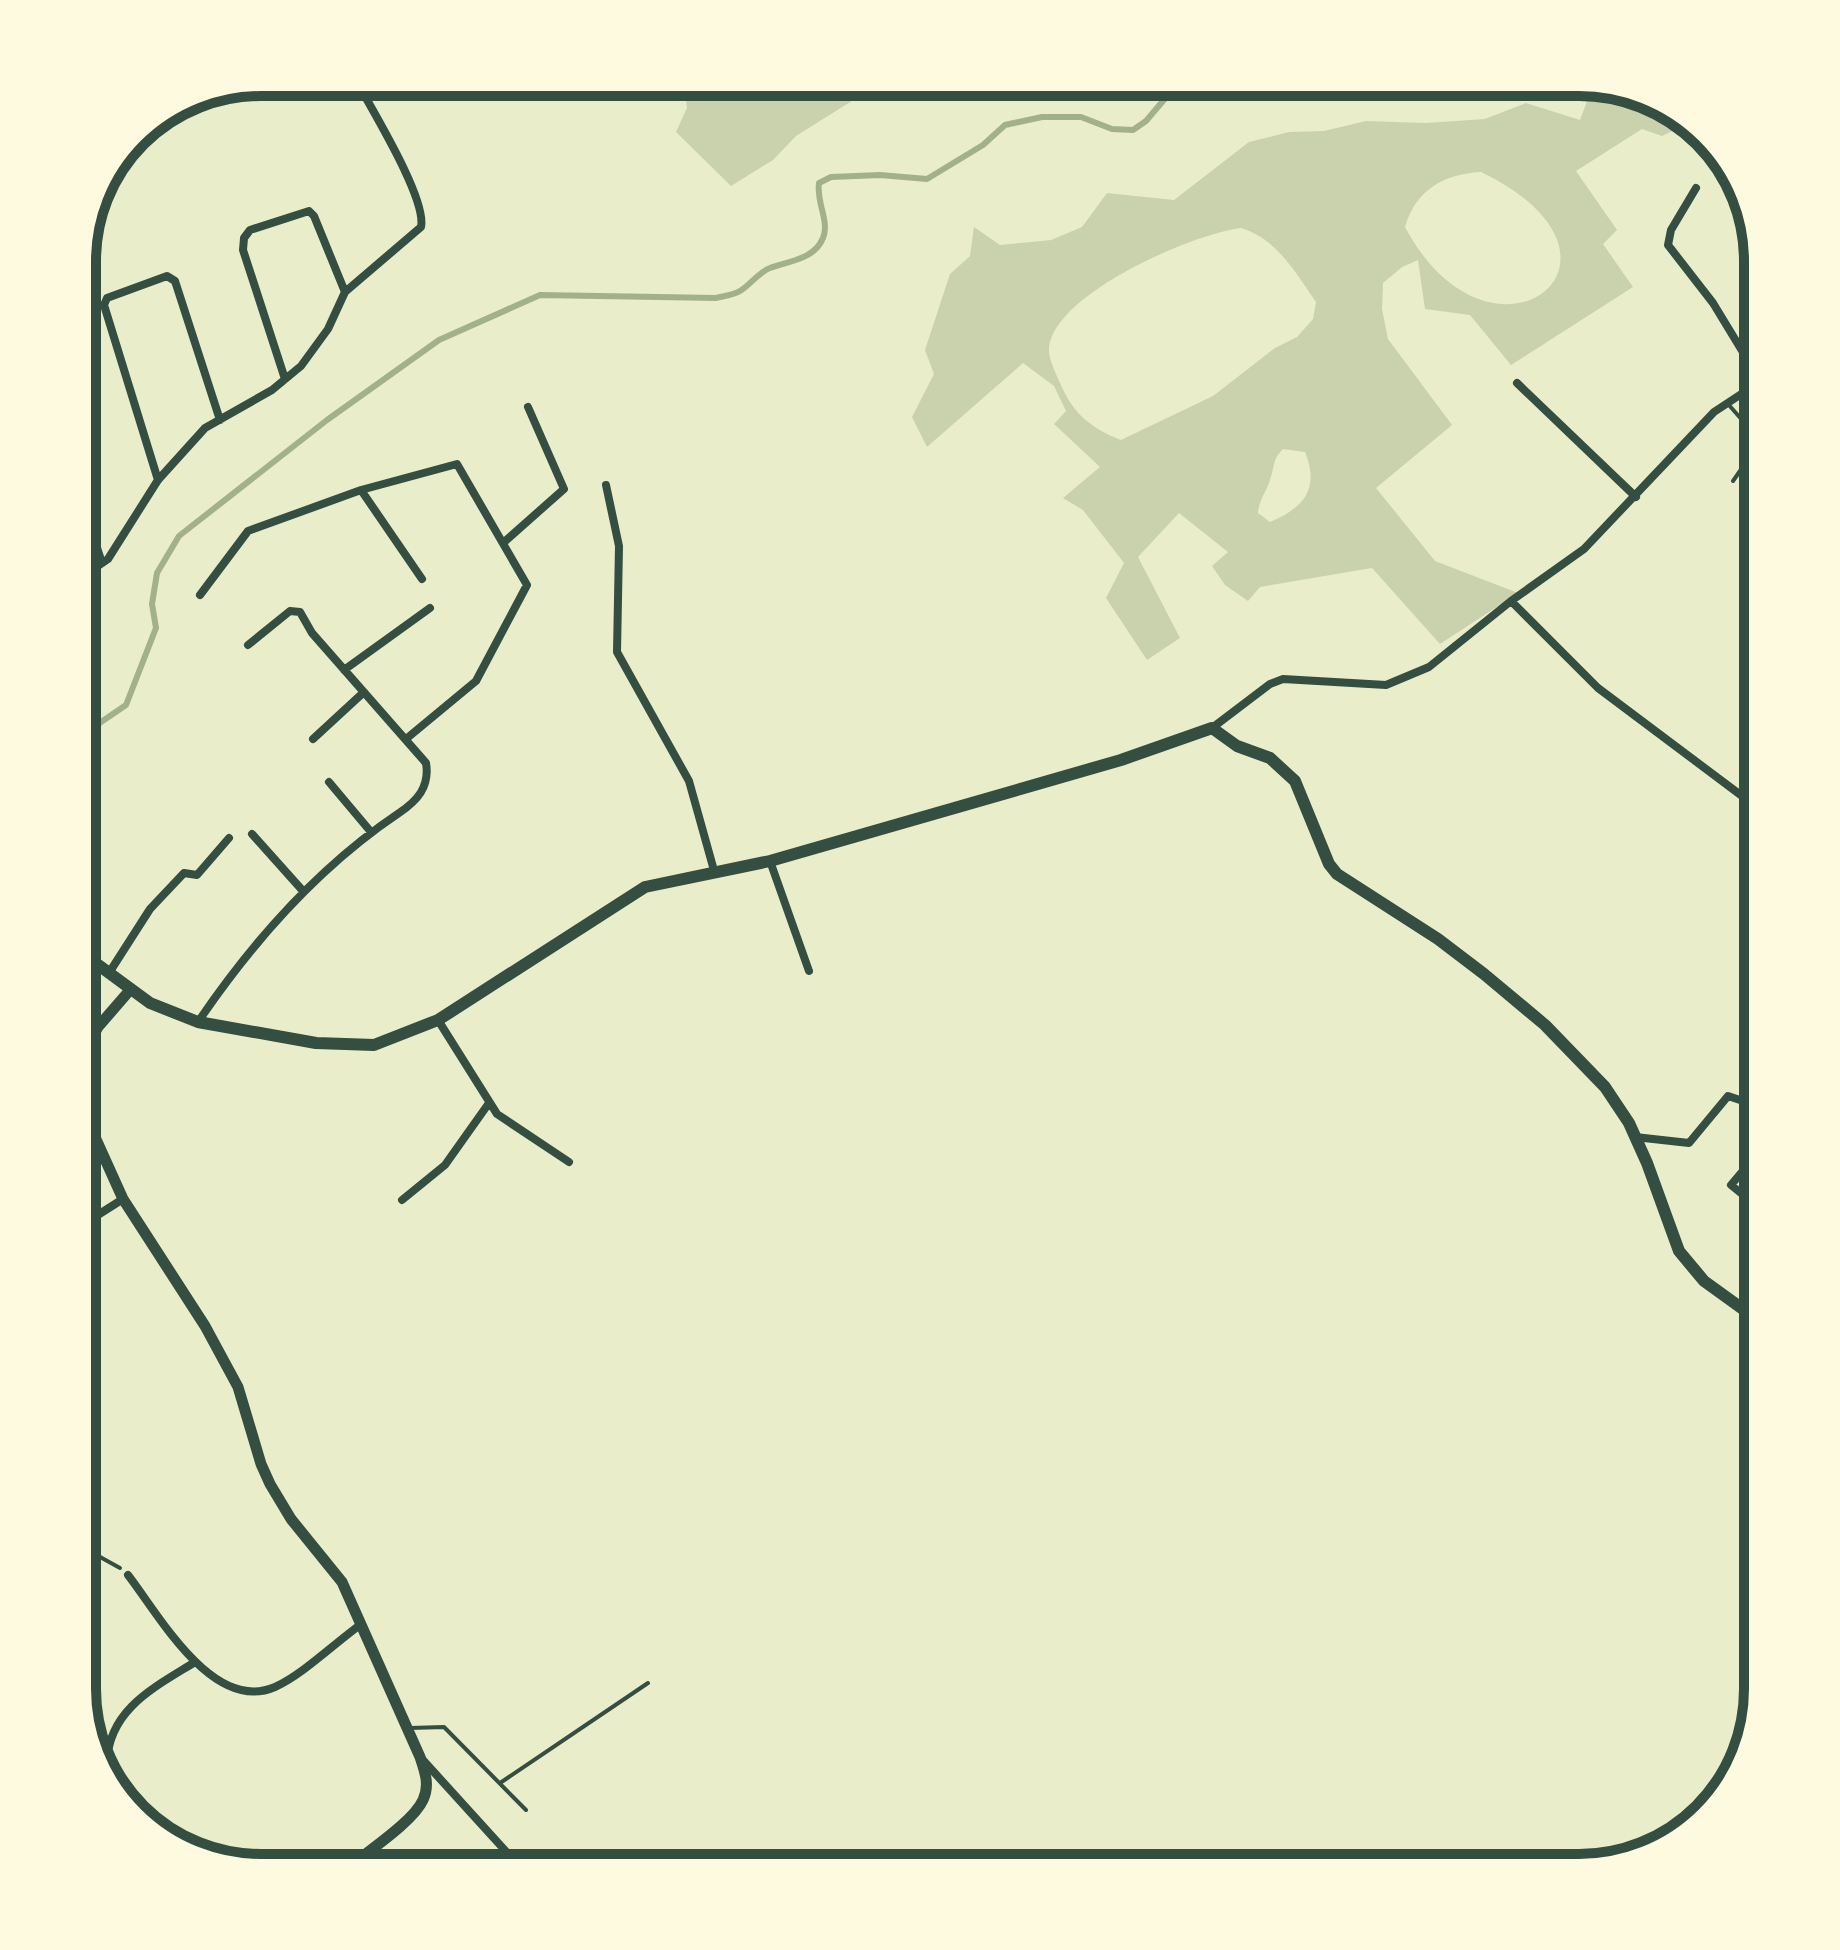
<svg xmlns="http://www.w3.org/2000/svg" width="1840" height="1950" viewBox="0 0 1840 1950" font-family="'Varela Round',sans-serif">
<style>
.green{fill:#cad2ad;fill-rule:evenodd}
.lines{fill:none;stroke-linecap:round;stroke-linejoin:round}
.stream{stroke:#a3b18a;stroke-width:6}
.path{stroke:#344e41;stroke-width:4}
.service{stroke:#344e41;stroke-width:4}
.minor{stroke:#344e41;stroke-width:8}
.tertiary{stroke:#344e41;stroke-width:11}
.secondary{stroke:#344e41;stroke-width:12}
.rim{fill:none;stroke:#344e41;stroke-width:10}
</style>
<rect width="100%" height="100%" fill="#e9edc9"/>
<path class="green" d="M 684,82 L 882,82 L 796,136 L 773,160 L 731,186 L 676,132 L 687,108 Z
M 1594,83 L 1659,101 L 1687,124 L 1662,136 L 1642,129 L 1576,171 L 1617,230 L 1603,244 L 1633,287 L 1511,365 L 1470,315 L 1425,309 L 1418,260 L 1402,267 L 1383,283 L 1382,309 L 1388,339 L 1452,425 L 1376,488 L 1435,561 L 1518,593 L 1440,644 L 1372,568 L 1260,587 L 1248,601 L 1225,585 L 1212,566 L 1228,552 L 1179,513 L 1138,557 L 1180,638 L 1147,660 L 1106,598 L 1124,563 L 1083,510 L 1063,498 L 1100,467 L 1054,424 L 1066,411 L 1054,386 L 1023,363 L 927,447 L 912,417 L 934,374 L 925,350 L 950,274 L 970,256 L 974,227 L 1000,245 L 1051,240 L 1082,227 L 1107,193 L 1174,200 L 1249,142 L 1289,132 L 1324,131 L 1366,121 L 1426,123 L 1485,119 L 1526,103 L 1580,120 ZM 1481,172 C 1661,259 1491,389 1405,227 C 1416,190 1443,174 1481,172 ZM 1241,228 C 1277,239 1295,272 1316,302 L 1313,319 L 1297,337 L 1275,348 L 1213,396 L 1121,440 C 1091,428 1073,414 1060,383 C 1056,374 1048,358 1049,348 C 1054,294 1192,234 1241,228 ZM 1283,449 L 1305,452 C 1320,488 1304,508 1270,522 L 1258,513 C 1259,499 1266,493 1270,480 C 1275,466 1272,460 1283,449 Z"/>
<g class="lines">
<path class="stream" d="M 82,735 L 126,705 L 156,628 L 152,604 L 157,573 L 179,536 L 327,420 L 439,340 L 540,295 L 716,298 C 724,296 734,295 740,291 C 750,285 759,272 770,268 C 788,261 814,260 823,238 C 830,222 816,202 819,183 L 831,177 L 880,175 L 927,179 L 983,145 L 1005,125 L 1042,117 L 1081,117 L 1112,129 L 1133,130 L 1146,121 L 1179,82"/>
<path class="path" d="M 82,1547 L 120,1568"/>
<path class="service" d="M 1728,404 L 1758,438
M 1733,481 L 1758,445
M 410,1728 L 444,1727 L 526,1810
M 500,1783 L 648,1683"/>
<path class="minor" d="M 1696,188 L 1671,230 L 1668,245 L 1713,303 L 1758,377
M 285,379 L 243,250 L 244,238 L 250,230 L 309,211 L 314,216 L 345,292
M 1517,383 L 1636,497
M 158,480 L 104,305 L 107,298 L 167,276 L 175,281 L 220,420
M 606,485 L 619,546 L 617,652 L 689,781 L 715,874
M 361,490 L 457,464 L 527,585 L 476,681 L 406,739
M 82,502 L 102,563
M 503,543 L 564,489 L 528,407
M 82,577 L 108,559 L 158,480 L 205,428 L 272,390 L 301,366 L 328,329 L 345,292 L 421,227 C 427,199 372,110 357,82
M 200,595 L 248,531 L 361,490 L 422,579
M 1511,601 L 1598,688 L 1758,808
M 344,670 L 430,608
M 1212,728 L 1270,684 L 1283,679 L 1386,685 L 1429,667 L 1511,601 L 1584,549 L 1714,412 L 1758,383
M 313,739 L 364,692
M 329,782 L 371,832
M 252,834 L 303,891
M 770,861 L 809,971
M 109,973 L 150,909 L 184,873 L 197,875 L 229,838
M 438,1020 L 497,1114 L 569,1162
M 198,1022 C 253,941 317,868 399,813 C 417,801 430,787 426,763 L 312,633 L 300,612 L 290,611 L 248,645
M 1635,1137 L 1689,1143 L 1728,1096 L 1758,1106
M 1758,1153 L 1731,1185 L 1758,1207
M 402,1200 L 445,1165 L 489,1103
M 82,1225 L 123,1199
M 128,1575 C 159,1615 213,1714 275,1687 C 302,1675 335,1643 360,1625
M 422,1759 L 521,1868
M 107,1762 C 109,1709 155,1687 195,1662"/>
<path class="tertiary" d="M 82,1057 L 98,1027 L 130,990
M 82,1097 L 95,1137 L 123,1199 L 205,1326 L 238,1387 L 261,1464 L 270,1484 L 291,1519 L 342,1582 L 420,1757 C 425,1772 430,1785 423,1800 C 413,1822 368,1851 348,1868"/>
<path class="secondary" d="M 82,953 L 150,1003 L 198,1022 L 316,1043 L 374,1045 L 438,1020 L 645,887 L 770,861 L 1121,760 L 1212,728 L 1237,746 L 1270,758 L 1295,781 L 1329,864 L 1337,874 L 1438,939 L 1484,974 L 1545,1025 L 1605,1087 L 1629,1123 L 1647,1163 L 1679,1251 L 1704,1281 L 1758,1320"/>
</g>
<path d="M0 0H1840V1950H0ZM261 96H1579A165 165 0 0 1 1744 261V1689A165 165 0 0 1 1579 1854H261A165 165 0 0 1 96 1689V261A165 165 0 0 1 261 96Z" fill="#fefae0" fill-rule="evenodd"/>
<path class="rim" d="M261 96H1579A165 165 0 0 1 1744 261V1689A165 165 0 0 1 1579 1854H261A165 165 0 0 1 96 1689V261A165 165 0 0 1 261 96Z"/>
</svg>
